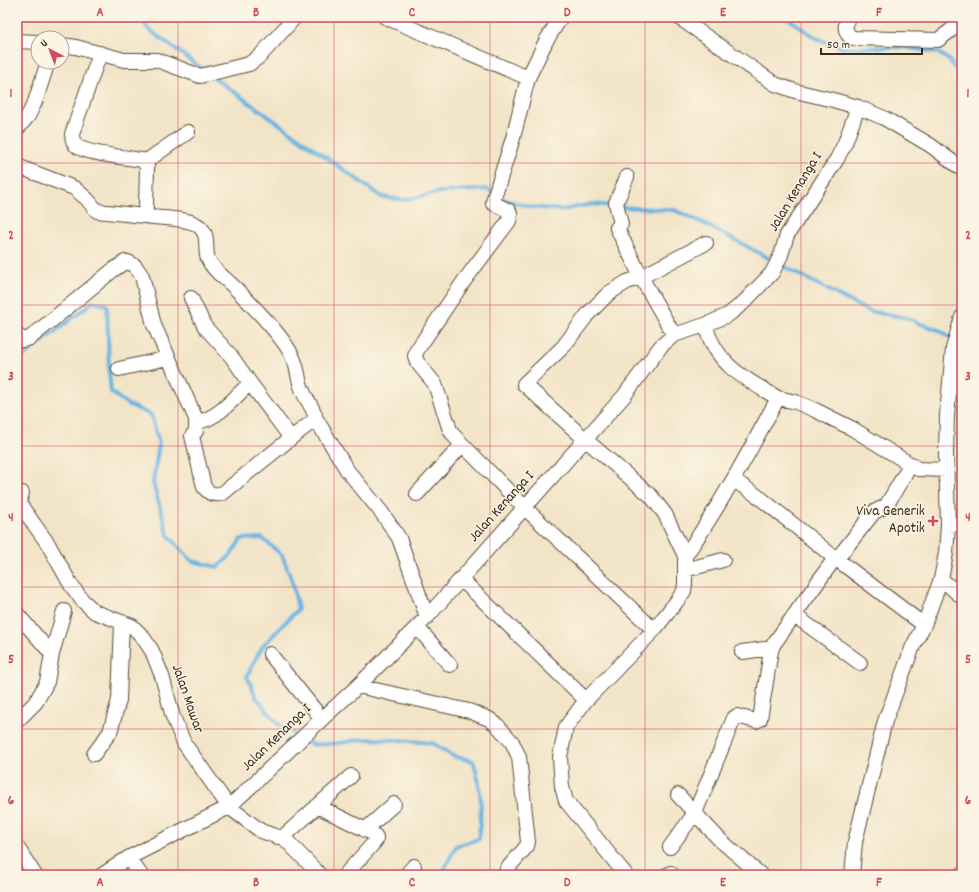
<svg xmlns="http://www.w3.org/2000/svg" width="979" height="892" viewBox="0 0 979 892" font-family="Dekko,sans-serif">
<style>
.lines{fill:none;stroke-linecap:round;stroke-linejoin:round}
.stream{stroke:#6ab5e3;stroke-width:4}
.minor-casing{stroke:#564637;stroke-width:16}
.minor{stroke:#fff;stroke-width:14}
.grid{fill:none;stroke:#d1495b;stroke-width:1;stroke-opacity:0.55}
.poi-dot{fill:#d1495b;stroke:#fcf5e5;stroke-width:1.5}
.labels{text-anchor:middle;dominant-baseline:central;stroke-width:3;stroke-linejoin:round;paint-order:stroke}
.street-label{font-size:15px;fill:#3b2a1e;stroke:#fcf5e5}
.poi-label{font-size:15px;fill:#3b2a1e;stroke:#fcf5e5;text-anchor:end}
.neatline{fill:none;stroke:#d1495b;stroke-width:1.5}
.grid-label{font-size:13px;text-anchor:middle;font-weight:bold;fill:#d1495b}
</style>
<rect width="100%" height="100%" fill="#fcf5e5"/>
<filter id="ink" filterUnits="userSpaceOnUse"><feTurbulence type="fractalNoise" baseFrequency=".025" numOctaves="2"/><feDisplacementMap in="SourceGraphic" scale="8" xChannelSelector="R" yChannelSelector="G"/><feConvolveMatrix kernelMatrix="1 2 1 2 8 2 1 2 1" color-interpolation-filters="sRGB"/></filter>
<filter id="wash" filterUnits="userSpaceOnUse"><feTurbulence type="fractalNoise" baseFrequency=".012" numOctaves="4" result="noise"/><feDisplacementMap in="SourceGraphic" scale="16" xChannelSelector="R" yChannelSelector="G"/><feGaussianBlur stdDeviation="0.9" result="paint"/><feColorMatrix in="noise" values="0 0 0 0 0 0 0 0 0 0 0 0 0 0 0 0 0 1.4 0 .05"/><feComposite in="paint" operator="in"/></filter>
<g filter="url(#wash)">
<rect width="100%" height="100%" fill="#f2e4c7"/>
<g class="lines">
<path class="stream" d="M 141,17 L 147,28 L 205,71
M 786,17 L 816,38 L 843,48 L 905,47 L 939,53 L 949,60 L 962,78
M 213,77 L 382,197 L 403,200 L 441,192 L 487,189 L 503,199 L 531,207 L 562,210 L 592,204 L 614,206
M 620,207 L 674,210 L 701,222 L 868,311 L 908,318 L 918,323 L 939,330 L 962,346
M 17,361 L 93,302 L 107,305 L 109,370 L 111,392 L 127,404 L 151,415 L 159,443 L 153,483 L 168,535 L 192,561 L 218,567 L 231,555 L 241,539 L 262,538 L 282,555 L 292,581 L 298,609 L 262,647 L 247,676 L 256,697 L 277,723 L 313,745 L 340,743 L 364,739 L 399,740 L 432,743 L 453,756 L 473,761 C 483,789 481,810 479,839 L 456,846 L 445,868 L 447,875"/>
</g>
</g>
<g filter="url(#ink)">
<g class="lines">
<defs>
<path id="minor" d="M 385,17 L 528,78
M 561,17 L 546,41 L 528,78 L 513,138 L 494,198 L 493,203 L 509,211 L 510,213 L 509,221 L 464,281 L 417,350 L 415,356 L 417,362 L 435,384 L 450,430 L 455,437 L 525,508 L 654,630
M 678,17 L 775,84 L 795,91 L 833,100 L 858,107 L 884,118 L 930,145 L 962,169
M 848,17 C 845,25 844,30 850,37 L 854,38 L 938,40 L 962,22
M 17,41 L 38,42
M 62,45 L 76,47 L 124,60 L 157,60 L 200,76 L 249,64 L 260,56 L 295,17
M 100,53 L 72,134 C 72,139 73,144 78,147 C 89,154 129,158 143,160 L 147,167 L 146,205 L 145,216 C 159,219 190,217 200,227 C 210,236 204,249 208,259 C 213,271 228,280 237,290 C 254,307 286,339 294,360 C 298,369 298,380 302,389 C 306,400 314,408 316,419 L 347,470 L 382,513 L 399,538 L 427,617
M 17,129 L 28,116 L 35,102 L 48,62
M 145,162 L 188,132
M 17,166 L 74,188 L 87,199 L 97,211 L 145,216
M 627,177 L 616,203 L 621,224 L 617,228 L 641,277 L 674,335
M 191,298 L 205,327 L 231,356 L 250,383 L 291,438
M 17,335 L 23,340 L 30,338 L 113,270 L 125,262 L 128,262 L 135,266 L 142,276 L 154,325 L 196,419 L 196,431 L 192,436 L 204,487 C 209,494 214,496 223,493 L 291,438 L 316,419
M 119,369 L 168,358
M 778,398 L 796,402 L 815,410 L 853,429 L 918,469 L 947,470
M 197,422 C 218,419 235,397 250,383
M 734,480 L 759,497 L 835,558 L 924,625
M 22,493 L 19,503 L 48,544 L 71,585 L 82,600 L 95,612 L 132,626 L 142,636 L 152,651 L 162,676 L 173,717 L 184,743 L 229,807 L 261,831 L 278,837 L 283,837 L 351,776
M 417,494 L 462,445
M 948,525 L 962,524
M 685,556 C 720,506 749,452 778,398 C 744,378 717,366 705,325
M 837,559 L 874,512 L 886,506 L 911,464
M 685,570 L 723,560
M 461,579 L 586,700
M 941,579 L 962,597
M 17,614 L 52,654
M 794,615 L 860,663
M 417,627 L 450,665
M 742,652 L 772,648
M 270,654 L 322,719
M 358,686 L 469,711 L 489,719 L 497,725 L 512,742 L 519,757 L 528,842 L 527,846 L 507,869 L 509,875
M 17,721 L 36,702 L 47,682 L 52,654 L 64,611
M 94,754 L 110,732 L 119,700 L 122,622
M 678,795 L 720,840 L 761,875
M 317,806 L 372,833 L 376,837 L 376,840 L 372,845 L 345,875
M 365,830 L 394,804
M 283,837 L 320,875
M 17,847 L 35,875
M 670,847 L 695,813 L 734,718 L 737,716 L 756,721 L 760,719 L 771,651 L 773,645 L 835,558
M 128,858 L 141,875
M 102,875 L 128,858 L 229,807 L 322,719 L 358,686 L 427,617 L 624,396 L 661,346 L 674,335 L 705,325 L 728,315 L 743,303 L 772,273 L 781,255 L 787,235 L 837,159 L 845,143 L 858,107
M 406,875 L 414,866
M 626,875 L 566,801 L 562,787 L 560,757 L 566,727 L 586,700 L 654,630 L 677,601 L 684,591 L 685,584 L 685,556 L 665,514 L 651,496 L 586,440 L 524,384 L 563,347 L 588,314 L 609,293 L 627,282 L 641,277 L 706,243
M 667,875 L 671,873
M 852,875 L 855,842 L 885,721 L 913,646 L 924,625 L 941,579 L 946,553 L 948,525 L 946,453 L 947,415 L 953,349 L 962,317
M 961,875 L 962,874"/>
</defs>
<use href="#minor" class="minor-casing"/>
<use href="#minor" class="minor"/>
</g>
</g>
<path class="grid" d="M 178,17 L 178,875M 334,17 L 334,875M 490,17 L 490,875M 645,17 L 645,875M 801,17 L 801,875M 17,163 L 962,163M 17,305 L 962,305M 17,446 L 962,446M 17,587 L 962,587M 17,729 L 962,729"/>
<path class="poi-dot" d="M931 515h4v4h4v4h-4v4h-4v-4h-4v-4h4z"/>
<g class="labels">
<g class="street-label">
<text transform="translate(796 192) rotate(-59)">Jalan Kenanga I</text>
<text transform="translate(502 507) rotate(-48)">Jalan Kenanga I</text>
<text transform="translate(187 699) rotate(71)">Jalan Mawar</text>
<text transform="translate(277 738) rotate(-44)">Jalan Kenanga I</text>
</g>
<g class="poi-label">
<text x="925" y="512">Viva Generik<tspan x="925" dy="17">Apotik</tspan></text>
</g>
</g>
<rect width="979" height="892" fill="none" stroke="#fcf5e5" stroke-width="44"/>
<g transform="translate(50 50) rotate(318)"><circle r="19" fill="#fcf5e5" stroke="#afa495"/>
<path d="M0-3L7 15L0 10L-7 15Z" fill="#d1495b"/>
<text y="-6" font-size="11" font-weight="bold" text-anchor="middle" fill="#3b2a1e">U</text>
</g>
<path d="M821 48v6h101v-6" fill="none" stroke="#3b2a1e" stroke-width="2"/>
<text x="827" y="48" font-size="12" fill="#3b2a1e" stroke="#fcf5e5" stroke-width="3" paint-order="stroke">50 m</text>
<rect x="22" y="22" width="935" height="848" class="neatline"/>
<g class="grid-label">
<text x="100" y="16">A</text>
<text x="256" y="16">B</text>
<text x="412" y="16">C</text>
<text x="567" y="16">D</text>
<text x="723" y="16">E</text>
<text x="879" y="16">F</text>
<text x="11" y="97">1</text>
<text x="968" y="97">1</text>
<text x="11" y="239">2</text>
<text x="968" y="239">2</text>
<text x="11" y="380">3</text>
<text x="968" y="380">3</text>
<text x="11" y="521">4</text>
<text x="968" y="521">4</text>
<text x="11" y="663">5</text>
<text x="968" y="663">5</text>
<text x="11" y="804">6</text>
<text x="968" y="804">6</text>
<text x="100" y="886">A</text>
<text x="256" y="886">B</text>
<text x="412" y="886">C</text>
<text x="567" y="886">D</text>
<text x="723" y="886">E</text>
<text x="879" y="886">F</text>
</g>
</svg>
